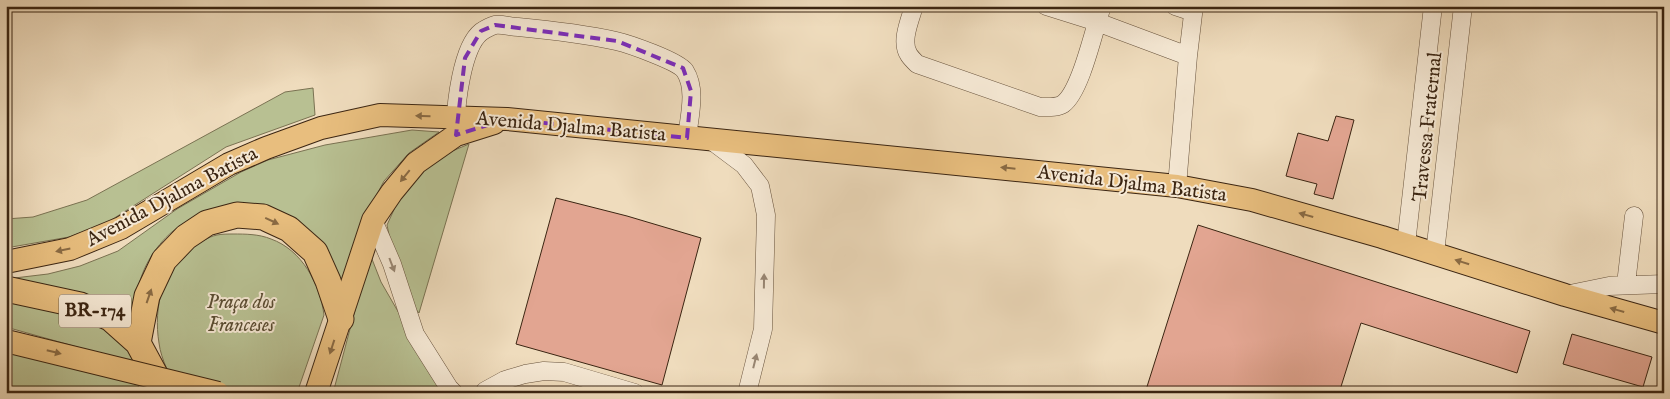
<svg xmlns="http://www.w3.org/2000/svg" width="1670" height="399" viewBox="0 0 1670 399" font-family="'IM FELL English',serif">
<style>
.green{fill:#b8c092;stroke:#7a7252}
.building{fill:#e2a591;stroke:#3b2512}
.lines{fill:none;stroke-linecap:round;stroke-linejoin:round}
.minor-casing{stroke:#68533d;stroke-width:19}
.major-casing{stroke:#3b2512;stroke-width:24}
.highway-casing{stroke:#3b2512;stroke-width:27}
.minor{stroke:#f5e8d4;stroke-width:18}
.major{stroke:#e8be7e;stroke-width:22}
.highway{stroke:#e8be7e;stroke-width:25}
.major-bridge-casing{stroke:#3b2512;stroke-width:24;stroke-linecap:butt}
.major-bridge{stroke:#e8be7e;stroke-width:22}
.oneway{fill:#896a43}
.oneway2{fill:#988673}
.marked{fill:none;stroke:#7b2cbf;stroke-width:4;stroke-dasharray:10 6;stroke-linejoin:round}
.labels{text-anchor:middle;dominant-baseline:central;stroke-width:4;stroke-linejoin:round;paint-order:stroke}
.shield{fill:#f5e8d4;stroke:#73604c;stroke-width:1}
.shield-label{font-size:19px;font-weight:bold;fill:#3b2512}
.street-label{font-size:20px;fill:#3b2512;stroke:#f5e8d4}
.park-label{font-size:20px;font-style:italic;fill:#5a4c32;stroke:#f5e8d4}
</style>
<rect width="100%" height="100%" fill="#efdcbd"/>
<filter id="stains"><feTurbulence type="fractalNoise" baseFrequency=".004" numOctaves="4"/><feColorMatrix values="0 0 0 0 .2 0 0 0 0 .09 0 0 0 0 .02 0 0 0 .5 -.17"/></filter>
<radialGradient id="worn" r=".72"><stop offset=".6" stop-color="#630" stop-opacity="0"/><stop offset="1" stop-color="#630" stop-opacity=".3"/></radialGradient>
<path class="green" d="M 313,88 L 315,115 L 226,147 L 105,224 L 69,237 L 6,248 L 6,219 L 33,217 L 87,200 L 285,92 Z
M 412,130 L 439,132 L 409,153 L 384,181 L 362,222 L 340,284 L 315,241 L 197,216 C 189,221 180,225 173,231 C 154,247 139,272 137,297 C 136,305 138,313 139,321 L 115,305 L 89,296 L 6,279 L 48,274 L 80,266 L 118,251 L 177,209 L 241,172 L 268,160 L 325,145 Z
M 469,144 L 419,313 L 409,301 L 395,263 L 387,225 L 402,192 L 438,157 Z
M 233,234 C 245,234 259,234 271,239 C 302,250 320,284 324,315 L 297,393 L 178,393 C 171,377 161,360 159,343 C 153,307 163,267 193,247 C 201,242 208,237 217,235 C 222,234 228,234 233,234 Z
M 370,254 L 381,282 L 445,393 L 333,393 Z
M 6,298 L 95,319 L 140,362 L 139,385 L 135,393 L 6,393 L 6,352 L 102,354 L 6,327 Z"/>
<path class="building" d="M 1336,116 L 1354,120 L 1333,199 L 1314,194 L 1317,184 L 1286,176 L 1298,133 L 1328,141 Z
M 556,198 L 627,216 L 701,238 L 662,385 L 516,344 Z
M 1198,225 L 1530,331 L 1517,373 L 1361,323 L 1339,393 L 1145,393 Z
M 1572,334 L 1652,357 L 1643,387 L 1563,364 Z"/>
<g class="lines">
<defs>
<path id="minor" d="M 914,6 C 910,20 900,42 909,55 C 911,58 915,62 917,64 L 1040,107 C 1047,107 1057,108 1063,104 C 1081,91 1094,29 1102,6
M 1046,6 L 1097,22 L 1188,56
M 1175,6 L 1193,12
M 456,129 C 455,106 462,47 481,32 C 484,30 491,26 495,25 C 502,24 511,27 518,27 C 550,30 584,34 616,41 C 629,44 678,61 685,71 C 697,90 689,117 687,138
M 712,141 L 744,165 L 760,186 L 766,215 L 763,329 L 747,393
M 1177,186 L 1188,56 L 1194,6
M 373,220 L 392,264 L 415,334 L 449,388 L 454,393
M 1406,244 L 1433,6
M 1435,253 L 1463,6
M 1626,284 L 1634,216
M 1565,295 L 1609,286 L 1664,284
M 485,391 L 505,380 L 525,374 L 544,371 L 564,372 L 635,393"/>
<path id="major" d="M 6,262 L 70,249 L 121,228 L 229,164 L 266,148 L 321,128 L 380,115 L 507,119 L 1177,186 L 1252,200 L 1382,237 L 1565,295 L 1664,323
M 316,393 L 373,220 L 392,192 L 416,163 L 456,135 L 494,123"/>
<path id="highway" d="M 6,289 L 80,305 L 110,318 L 138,343 L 165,393
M 138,343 L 147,296 L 164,260 L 186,237 L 207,223 L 237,215 L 263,217 L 289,229 L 315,252 L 328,281 L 341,319"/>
</defs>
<use href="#minor" class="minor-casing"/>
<use href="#major" class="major-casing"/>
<use href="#highway" class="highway-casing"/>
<use href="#minor" class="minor"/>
<use href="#major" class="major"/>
<use href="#highway" class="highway"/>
<defs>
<path id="major-bridge" d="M 6,341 L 218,393"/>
</defs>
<use href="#major-bridge" class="major-bridge-casing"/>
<use href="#major-bridge" class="major-bridge"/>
</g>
<defs><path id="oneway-solid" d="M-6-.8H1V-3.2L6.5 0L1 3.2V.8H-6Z" transform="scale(1.25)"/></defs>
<g class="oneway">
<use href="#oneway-solid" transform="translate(423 116) rotate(-179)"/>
<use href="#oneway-solid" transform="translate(1008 168) rotate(-174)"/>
<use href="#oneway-solid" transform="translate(405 176) rotate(129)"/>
<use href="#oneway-solid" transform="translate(1306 215) rotate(-164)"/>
<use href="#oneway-solid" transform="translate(272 221) rotate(25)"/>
<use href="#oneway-solid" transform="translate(63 250) rotate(168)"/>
<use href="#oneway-solid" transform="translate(1462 262) rotate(-162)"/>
<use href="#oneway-solid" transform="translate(149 296) rotate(-71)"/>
<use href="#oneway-solid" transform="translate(1617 310) rotate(-164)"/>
<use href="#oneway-solid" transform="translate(332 347) rotate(108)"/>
<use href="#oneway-solid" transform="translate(54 352) rotate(14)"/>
</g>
<g class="oneway2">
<use href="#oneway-solid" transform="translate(392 265) rotate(69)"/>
<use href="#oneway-solid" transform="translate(764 281) rotate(-89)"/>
<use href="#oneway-solid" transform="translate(755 361) rotate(-76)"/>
</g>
<path class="marked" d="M 495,25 L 617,41 L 683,68 L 691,91 L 687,138 L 507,119 L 456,135 L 465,58 L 481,31 Z"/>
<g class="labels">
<rect class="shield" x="59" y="294.5" width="72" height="33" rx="4"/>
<g class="shield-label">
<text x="95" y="311">BR-174</text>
</g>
<g class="street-label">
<text transform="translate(571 127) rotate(5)">Avenida Djalma Batista</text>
<text transform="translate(1428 127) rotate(-84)">Travessa Fraternal</text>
<text transform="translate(1132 184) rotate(7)">Avenida Djalma Batista</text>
<text transform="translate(172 197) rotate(-28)">Avenida Djalma Batista</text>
</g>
<g class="park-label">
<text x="241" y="302">Praça dos<tspan x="241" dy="23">Franceses</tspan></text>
</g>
</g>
<rect width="1670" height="399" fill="none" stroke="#efdcbd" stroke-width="25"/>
<rect x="8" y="8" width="1655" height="384" fill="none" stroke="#3b2512" stroke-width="2.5"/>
<rect x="12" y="12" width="1645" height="374" fill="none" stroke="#3b2512"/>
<rect width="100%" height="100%" filter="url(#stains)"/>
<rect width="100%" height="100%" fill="url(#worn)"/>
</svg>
